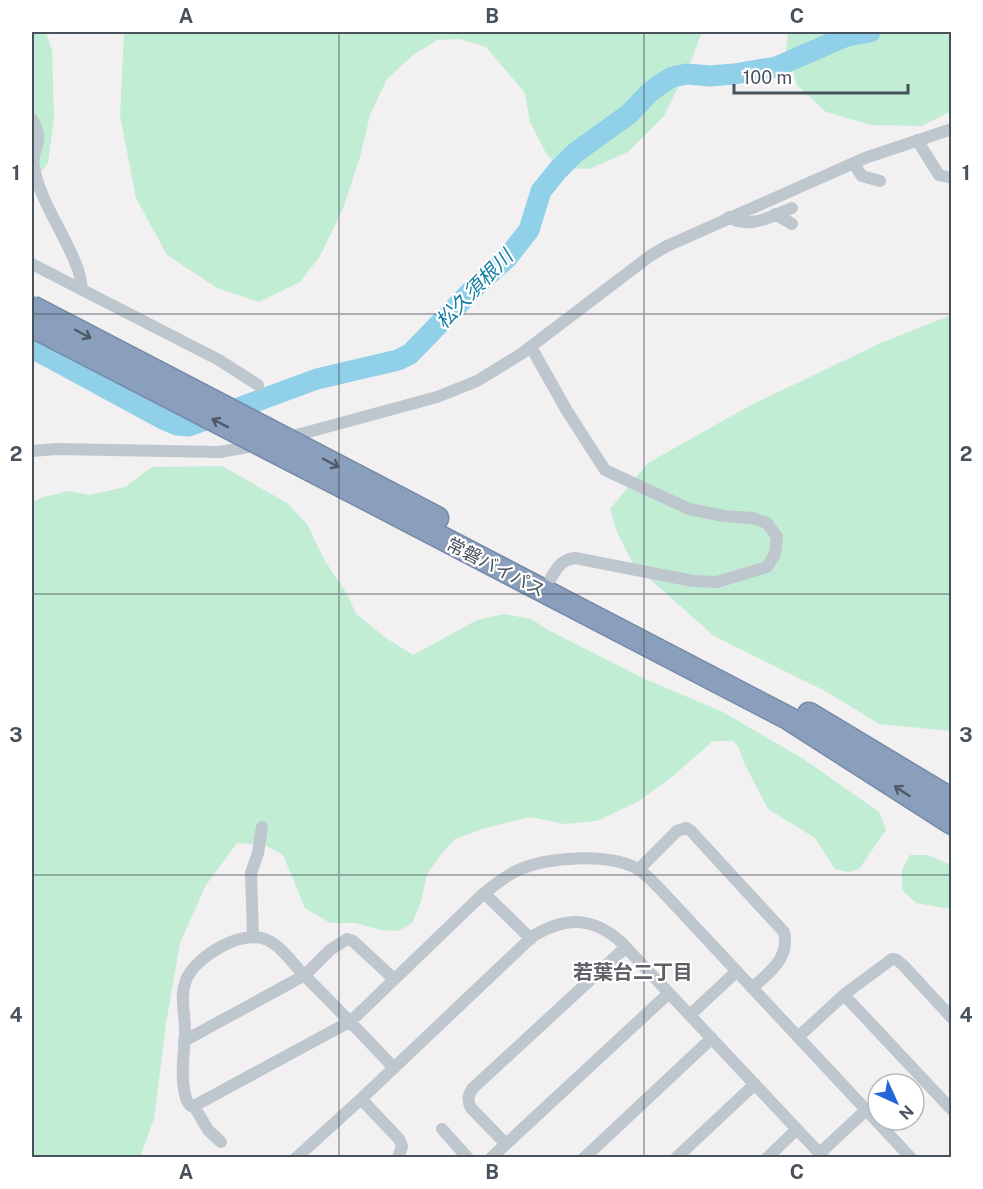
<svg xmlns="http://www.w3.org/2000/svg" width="983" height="1189" viewBox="0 0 983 1189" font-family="'Public Sans','Noto Sans JP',sans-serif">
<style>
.green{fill:#c1edd5}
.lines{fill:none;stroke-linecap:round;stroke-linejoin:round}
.river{stroke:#90d0e8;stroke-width:21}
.highway-casing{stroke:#758aa8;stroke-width:25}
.street{stroke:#bec6ce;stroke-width:12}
.highway{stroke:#8a9fbc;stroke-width:22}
.highway-bridge-casing{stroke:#758aa8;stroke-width:25;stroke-linecap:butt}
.highway-bridge{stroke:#8a9fbc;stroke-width:22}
.oneway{stroke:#4f5a66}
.grid{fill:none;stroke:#48525d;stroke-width:1.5;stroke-opacity:0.55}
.labels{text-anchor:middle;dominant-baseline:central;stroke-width:4.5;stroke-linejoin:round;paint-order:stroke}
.street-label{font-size:18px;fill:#48525d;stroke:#fff}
.water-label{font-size:20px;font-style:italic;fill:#137da5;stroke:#fff}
.neighbourhood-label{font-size:20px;font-weight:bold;fill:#5d6064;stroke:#fff}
.neatline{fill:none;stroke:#48525d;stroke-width:2}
.grid-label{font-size:20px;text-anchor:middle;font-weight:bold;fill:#48525d}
</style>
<rect width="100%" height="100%" fill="#f2f0f0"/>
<path class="green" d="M 32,32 L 46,32 L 52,50 L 54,118 L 48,163 L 32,183 Z
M 124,32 L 702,32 L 691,61 L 664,116 L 628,152 L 589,169 L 562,168 L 547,155 L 530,122 L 525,93 L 486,47 L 460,39 L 437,40 L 413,55 L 387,79 L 370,115 L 360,157 L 343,209 L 320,256 L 300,282 L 259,302 L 217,288 L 167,255 L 136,198 L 120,116 Z
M 788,32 L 951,32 L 951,111 L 922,126 L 871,125 L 826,112 L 797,85 L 786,50 Z
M 951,315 L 951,731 L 879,724 L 827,692 L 714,636 L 633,564 L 617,532 L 610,509 L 648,463 L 751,405 L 881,343 Z
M 222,466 L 287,503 L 307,524 L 325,561 L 347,594 L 356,614 L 386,638 L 413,655 L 477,620 L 504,614 L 531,619 L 548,630 L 645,679 L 723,712 L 805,760 L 879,812 L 886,830 L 859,869 L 848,872 L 835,869 L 815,838 L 768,809 L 744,763 L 738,746 L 732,741 L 713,741 L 673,776 L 639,801 L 597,821 L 564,824 L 531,817 L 485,828 L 455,839 L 442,853 L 427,874 L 421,902 L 412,923 L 398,931 L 380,930 L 356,923 L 330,923 L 305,908 L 283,855 L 265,845 L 237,843 L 206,885 L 180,943 L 166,1024 L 154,1119 L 140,1157 L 32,1157 L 32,502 L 44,497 L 69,491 L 90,495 L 125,487 L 152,467 Z
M 910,855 L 928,855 L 951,865 L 951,909 L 916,903 L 902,890 L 902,870 Z"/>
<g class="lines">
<path class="river" d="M 32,348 L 163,419 L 177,425 L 189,426 L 317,379 L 398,360 L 410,354 L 478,284 L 507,258 L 529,230 L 541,191 L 558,170 L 575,153 L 629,114 L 650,92 L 661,84 L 672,77 L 687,74 L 710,76 L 734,74 L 776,67 L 847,36 L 870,32"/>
<defs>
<path id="highway" d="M 372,484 L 437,518
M 365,498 L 788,718 L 952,823
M 809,714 L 952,800"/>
</defs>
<use href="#highway" class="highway-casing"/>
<path class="street" d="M 32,119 C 47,144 29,149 34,168 C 41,203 65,234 77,267 C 80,274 81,283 82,290
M 917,140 L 939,175 L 952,178
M 853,163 L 862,176 L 880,181
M 775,214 L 792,224
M 729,217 C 749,230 772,216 792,208
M 32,264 L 219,360 L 258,385
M 531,347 L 567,411 L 605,470 L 689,509 L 724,516 L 752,518 L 767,523 L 777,537 L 775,554 L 767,567 L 717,582 L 693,581 L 575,558 C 562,560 558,566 551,578
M 286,438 L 437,397 L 477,381 L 521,354 L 650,256 L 667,246 L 865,158 L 952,129
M 32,451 L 56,449 L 220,452 L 260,445
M 638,870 L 677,831 L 686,828 L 691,831 L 784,932 C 790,958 770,972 752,988
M 484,893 L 531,939
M 253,936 L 251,873 L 258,853 L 262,827
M 844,995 L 952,1110
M 690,1015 L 737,971
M 798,1037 L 846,993 L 892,959 L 897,960 L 903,965 L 952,1018
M 184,1041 L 305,975 L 330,950 L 347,939 L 353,941 L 394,979
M 394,1068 C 365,1037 335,1006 305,976 C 293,964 281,945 265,939 C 241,930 196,956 186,980 C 179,998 186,1016 185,1034 C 184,1054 180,1079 186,1098 C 187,1102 188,1103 191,1106 L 194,1106 L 351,1021 L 484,893 C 495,885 505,876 518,870 C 548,857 606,853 636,868 C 645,873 653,882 660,889 L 911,1158
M 361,1099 L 399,1139 L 402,1146 L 398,1158
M 194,1106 L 208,1130 L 221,1142
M 442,1129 L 468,1158
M 506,1144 L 471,1108 C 467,1100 468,1096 472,1089 L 626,947
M 820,1153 L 866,1110
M 296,1158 L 361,1099 L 533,936 C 565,917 592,916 621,942 L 824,1158
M 491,1158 L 669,993
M 584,1158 L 712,1038
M 676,1158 L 755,1084
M 767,1158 L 797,1129"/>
<use href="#highway" class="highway"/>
<defs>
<path id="highway-bridge" d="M 32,307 L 372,484
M 32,326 L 365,498"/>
</defs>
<use href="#highway-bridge" class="highway-bridge-casing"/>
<use href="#highway-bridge" class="highway-bridge"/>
</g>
<defs><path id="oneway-shaft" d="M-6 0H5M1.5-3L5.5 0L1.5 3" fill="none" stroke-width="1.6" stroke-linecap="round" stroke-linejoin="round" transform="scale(1.5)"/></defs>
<g class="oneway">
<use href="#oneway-shaft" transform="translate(83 334) rotate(28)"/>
<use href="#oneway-shaft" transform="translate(220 423) rotate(-153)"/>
<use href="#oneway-shaft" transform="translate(331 463) rotate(28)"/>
<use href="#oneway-shaft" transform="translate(902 791) rotate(-147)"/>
</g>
<path class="grid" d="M 339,32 L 339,1158M 644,32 L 644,1158M 32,314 L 952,314M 32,594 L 952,594M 32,875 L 952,875"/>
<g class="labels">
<g class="street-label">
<text transform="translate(496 567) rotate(27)">常磐バイパス</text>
</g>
<g class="water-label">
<text transform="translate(474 289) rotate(-46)">松久須根川</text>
</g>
<g class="neighbourhood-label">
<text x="633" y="972">若葉台二丁目</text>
</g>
</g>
<rect width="983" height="1189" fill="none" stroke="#ffffff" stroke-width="66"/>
<g transform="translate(896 1102) rotate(135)"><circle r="28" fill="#ffffff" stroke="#b6babe" stroke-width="1.5"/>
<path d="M0-4.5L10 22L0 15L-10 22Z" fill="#2166db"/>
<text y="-9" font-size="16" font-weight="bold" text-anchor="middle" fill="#48525d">N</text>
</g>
<path d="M734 84v9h174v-9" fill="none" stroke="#48525d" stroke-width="3"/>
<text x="743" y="84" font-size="18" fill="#48525d" stroke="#ffffff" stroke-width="4.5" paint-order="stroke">100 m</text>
<rect x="33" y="33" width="917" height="1123" class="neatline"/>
<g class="grid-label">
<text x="186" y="23">A</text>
<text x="492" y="23">B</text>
<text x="797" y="23">C</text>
<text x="16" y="180">1</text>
<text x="966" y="180">1</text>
<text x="16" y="461">2</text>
<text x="966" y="461">2</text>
<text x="16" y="742">3</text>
<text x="966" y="742">3</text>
<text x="16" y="1022">4</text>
<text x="966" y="1022">4</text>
<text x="186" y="1179">A</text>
<text x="492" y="1179">B</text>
<text x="797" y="1179">C</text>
</g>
</svg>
